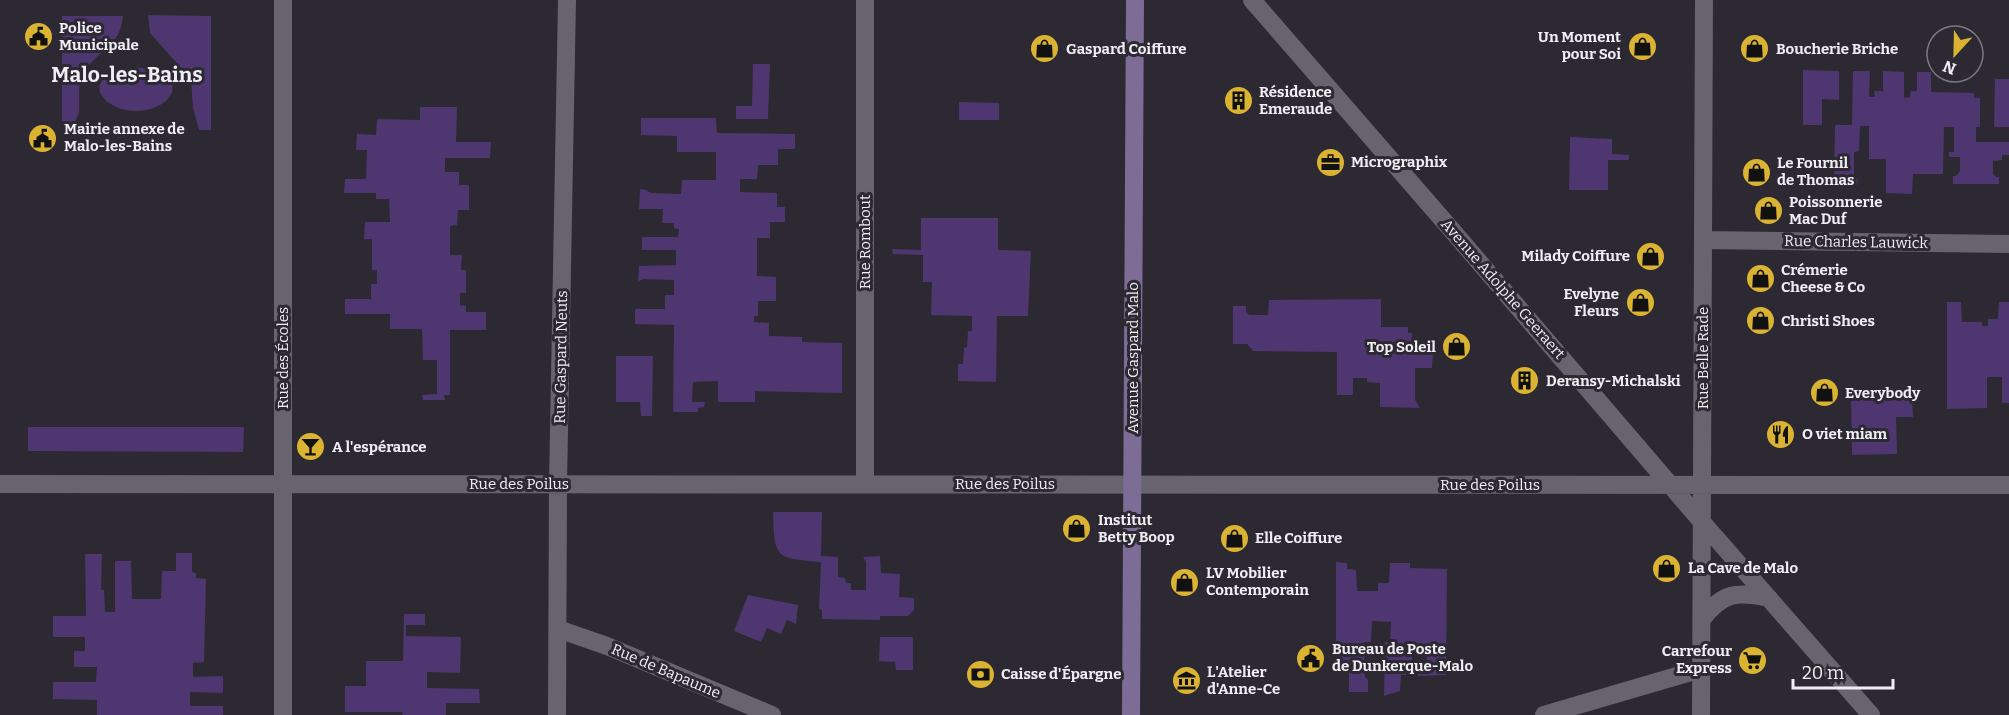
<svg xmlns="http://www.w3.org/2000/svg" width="2009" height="715" viewBox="0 0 2009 715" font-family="Bitter,serif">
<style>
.green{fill:#4e3670}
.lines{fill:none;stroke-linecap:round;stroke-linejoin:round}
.street{stroke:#68646f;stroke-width:18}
.secondary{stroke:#7d6d96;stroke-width:18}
.labels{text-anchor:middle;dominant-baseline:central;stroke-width:6;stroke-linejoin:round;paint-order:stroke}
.poi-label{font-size:15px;font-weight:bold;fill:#f0eef4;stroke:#2c2932;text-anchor:start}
.street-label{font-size:15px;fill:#f0eef4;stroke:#2c2932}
.district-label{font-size:21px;font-weight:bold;fill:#f0eef4;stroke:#2c2932}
</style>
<rect width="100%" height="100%" fill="#2c2932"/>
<path class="green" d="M 148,15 L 211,16 L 211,130 L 199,130 L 193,108 L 191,79 L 150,33 Z
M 62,16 L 123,16 C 120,49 97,49 83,74 C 77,85 80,99 79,112 C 78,116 75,121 74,125 L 62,125 Z
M 753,64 L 770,64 L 768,119 L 736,119 L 736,106 L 752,106 Z
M 135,67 C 148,69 177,72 172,92 C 170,98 165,102 160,105 C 117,128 62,78 135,67 Z
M 1803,70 L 1839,71 L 1839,100 L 1822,99 L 1822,125 L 1803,125 Z
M 1853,71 L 1870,71 L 1869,97 L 1875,97 L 1874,91 L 1883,91 L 1883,71 L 1904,72 L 1904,98 L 1910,97 L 1911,91 L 1917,91 L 1917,72 L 1931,72 L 1931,92 L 1974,93 L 1974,98 L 1980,98 L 1980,127 L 1976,127 L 1976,142 L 2009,142 L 2009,155 L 2002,155 L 2002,160 L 1993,161 L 1993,174 L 1996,177 L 1999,177 L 1999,184 L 1953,184 L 1953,176 L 1956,176 L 1960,171 L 1960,157 L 1949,157 L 1949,152 L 1954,152 L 1954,127 L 1944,127 L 1943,174 L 1913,174 L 1912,194 L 1886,193 L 1886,159 L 1869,159 L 1869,126 L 1860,126 L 1859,151 L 1854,152 L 1854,175 L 1858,180 L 1857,185 L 1834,185 L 1835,125 L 1852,125 Z
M 1995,79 L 2009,79 L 2009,127 L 1994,127 Z
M 959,102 L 999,103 L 999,120 L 959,120 Z
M 420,107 L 457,107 L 456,142 L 491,142 L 490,158 L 445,158 L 445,172 L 459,172 L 459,185 L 469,185 L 469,210 L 458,210 L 457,225 L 450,226 L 450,255 L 462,255 L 461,270 L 466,270 L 466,293 L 460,293 L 460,305 L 466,306 L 466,312 L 486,312 L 486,330 L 450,330 L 450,395 L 444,395 L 445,400 L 423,400 L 422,395 L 437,394 L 437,360 L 423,360 L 422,329 L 390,329 L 390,314 L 345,314 L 345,299 L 371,299 L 371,284 L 377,284 L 377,270 L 372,270 L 372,239 L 364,239 L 365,222 L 390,222 L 389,199 L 376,199 L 376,193 L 344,193 L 345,179 L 366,179 L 367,150 L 356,150 L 357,134 L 376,135 L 377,119 L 420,120 Z
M 641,118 L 716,118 L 717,133 L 795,134 L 795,149 L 778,149 L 778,165 L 758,165 L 757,179 L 740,179 L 740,192 L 777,193 L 777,207 L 785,207 L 785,222 L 770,222 L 770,238 L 757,238 L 757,276 L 776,277 L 776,301 L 758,301 L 758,316 L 754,316 L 754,322 L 769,323 L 769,336 L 802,337 L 802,342 L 842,343 L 842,393 L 755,391 L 755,402 L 718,402 L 718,381 L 693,382 L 692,402 L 705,402 L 704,407 L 698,408 L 698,412 L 673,412 L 674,325 L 635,324 L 635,309 L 665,309 L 665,295 L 674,295 L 674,280 L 643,279 L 638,282 L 639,266 L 676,265 L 676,250 L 642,250 L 642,237 L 678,237 L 679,229 L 674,228 L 674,223 L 662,223 L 663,209 L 639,209 L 640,189 L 646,190 L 651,193 L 681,194 L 682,180 L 716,180 L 716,152 L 677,152 L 677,136 L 641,135 Z
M 1570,137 L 1612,139 L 1612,154 L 1629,155 L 1629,160 L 1608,160 L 1608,190 L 1569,190 Z
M 921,218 L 998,218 L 998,250 L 1031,251 L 1028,316 L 997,316 L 996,382 L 958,381 L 958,364 L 963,364 L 964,348 L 967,347 L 968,331 L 972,331 L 972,316 L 931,315 L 932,282 L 923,282 L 923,255 L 893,254 L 892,249 L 921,250 Z
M 1381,299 L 1381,327 L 1408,327 L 1408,333 L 1412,333 L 1412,343 L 1407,344 L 1407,352 L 1433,352 L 1432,368 L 1415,368 L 1415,400 L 1420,408 L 1380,407 L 1380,383 L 1367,382 L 1367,378 L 1353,378 L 1353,395 L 1337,395 L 1337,352 L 1253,351 L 1247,344 L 1233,344 L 1233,306 L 1246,306 L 1246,311 L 1249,315 L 1268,315 L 1269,300 Z
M 1947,302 L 1961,302 L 1962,322 L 1982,322 L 1982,326 L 1988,326 L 1988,319 L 1998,319 L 1999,302 L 2009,302 L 2009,403 L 2002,403 L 2002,377 L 1987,377 L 1987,408 L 1947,409 Z
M 616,356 L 653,356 L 652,416 L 641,416 L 640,402 L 616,402 Z
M 1851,396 L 1875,396 L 1875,398 L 1889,399 L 1890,397 L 1912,397 L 1913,417 L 1896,417 L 1897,454 L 1852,455 Z
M 28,427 L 244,427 L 243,452 L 28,451 Z
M 773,512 L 822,512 L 821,556 L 838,557 L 838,577 L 845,578 L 846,583 L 851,583 L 851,590 L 866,590 L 866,562 L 863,557 L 880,556 L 881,573 L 900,574 L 899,597 L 914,598 L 914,610 L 908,616 L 880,616 L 880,620 L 822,619 L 822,610 L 819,609 L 821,562 C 776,558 774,559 773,512 Z
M 176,553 L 192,553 L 192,572 L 196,573 L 196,578 L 206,579 L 204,662 L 193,663 L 193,677 L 223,676 L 223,693 L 190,692 L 190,706 L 223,706 L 223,715 L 97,715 L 97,700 L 53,699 L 53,682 L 96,682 L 97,667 L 74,667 L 74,651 L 85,651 L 85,637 L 53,637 L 53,616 L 86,616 L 85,554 L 102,554 L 101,590 L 104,590 L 105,612 L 115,612 L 115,561 L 131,561 L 132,599 L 161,599 L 162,571 L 176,571 Z
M 1336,562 L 1347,563 L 1347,569 L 1356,570 L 1357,591 L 1378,591 L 1378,583 L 1389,583 L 1390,563 L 1410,563 L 1410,568 L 1447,569 L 1446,675 L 1418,676 L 1418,670 L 1427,667 L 1427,647 L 1412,646 L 1412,670 L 1406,670 L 1406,675 L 1401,675 L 1400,691 L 1384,696 L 1385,642 L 1390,642 L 1391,622 L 1372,621 L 1371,642 L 1364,642 L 1365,677 L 1368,680 L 1368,692 L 1349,692 L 1349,673 L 1342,671 L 1342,674 L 1336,674 Z
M 748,595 L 798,605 L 796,624 L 787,620 L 781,634 L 767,628 L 761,642 L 734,631 Z
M 404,614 L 425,614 L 425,625 L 406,625 L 406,636 L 461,637 L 460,673 L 427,672 L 427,688 L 479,689 L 480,703 L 446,703 L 446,715 L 403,715 L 402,712 L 345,712 L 345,686 L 366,686 L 366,661 L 403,661 Z
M 880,637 L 913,637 L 913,670 L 896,670 L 895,662 L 879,661 Z"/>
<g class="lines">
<path class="street" d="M 283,0 L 283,715
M 865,0 L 865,484
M 1252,0 L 1450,228 L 1702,522 L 1871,715
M 1703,240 L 2009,244
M 0,484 L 2009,485
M 1702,619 C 1723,592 1737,591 1769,598
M 558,629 L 607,646 L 772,715
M 557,715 L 558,484 L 567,0
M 1544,715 L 1701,669
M 1701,715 L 1704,0"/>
<path class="secondary" d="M 1131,715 L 1135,0"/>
</g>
<defs>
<symbol id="civic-disc" viewBox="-11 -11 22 22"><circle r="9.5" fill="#dab333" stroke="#2c2932"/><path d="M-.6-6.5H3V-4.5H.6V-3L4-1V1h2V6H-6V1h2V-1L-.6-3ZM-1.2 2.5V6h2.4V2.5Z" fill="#111"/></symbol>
<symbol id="shop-disc" viewBox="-11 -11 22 22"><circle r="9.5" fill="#dab333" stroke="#2c2932"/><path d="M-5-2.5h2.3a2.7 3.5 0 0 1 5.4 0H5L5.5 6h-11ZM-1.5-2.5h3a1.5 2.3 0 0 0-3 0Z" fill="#111"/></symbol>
<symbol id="building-disc" viewBox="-11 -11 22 22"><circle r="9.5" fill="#dab333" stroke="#2c2932"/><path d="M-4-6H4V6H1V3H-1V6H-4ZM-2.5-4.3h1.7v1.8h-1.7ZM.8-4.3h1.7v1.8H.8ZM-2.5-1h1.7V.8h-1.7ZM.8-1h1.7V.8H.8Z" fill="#111"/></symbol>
<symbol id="office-disc" viewBox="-11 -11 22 22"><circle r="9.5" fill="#dab333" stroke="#2c2932"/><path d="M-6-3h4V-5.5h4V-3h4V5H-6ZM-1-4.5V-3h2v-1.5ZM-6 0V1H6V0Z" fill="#111"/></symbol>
<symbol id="restaurant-disc" viewBox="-11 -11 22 22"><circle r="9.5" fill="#dab333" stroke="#2c2932"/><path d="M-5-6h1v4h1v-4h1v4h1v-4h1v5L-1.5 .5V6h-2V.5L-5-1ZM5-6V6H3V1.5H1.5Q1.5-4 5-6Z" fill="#111"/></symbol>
<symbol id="bar-disc" viewBox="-11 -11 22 22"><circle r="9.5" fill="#dab333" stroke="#2c2932"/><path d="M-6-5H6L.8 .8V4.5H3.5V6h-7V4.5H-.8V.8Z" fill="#111"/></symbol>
<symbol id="supermarket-disc" viewBox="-11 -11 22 22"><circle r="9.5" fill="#dab333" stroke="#2c2932"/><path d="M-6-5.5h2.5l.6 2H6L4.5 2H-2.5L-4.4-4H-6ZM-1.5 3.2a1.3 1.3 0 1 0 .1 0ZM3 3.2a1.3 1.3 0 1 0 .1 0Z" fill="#111"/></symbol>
<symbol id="bank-disc" viewBox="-11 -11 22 22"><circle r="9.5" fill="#dab333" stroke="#2c2932"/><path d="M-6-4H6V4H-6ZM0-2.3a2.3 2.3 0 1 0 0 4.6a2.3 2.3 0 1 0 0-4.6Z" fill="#111"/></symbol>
<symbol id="museum-disc" viewBox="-11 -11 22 22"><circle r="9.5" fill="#dab333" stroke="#2c2932"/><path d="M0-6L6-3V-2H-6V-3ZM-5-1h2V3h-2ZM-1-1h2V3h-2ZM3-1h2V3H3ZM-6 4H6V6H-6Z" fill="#111"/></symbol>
</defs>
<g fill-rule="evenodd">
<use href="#civic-disc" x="22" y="20" width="33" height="33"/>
<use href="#shop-disc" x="1626" y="30" width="33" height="33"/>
<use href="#shop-disc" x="1028" y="32" width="33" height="33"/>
<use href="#shop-disc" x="1738" y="32" width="33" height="33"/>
<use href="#building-disc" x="1222" y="84" width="33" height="33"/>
<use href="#civic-disc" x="26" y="122" width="33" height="33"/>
<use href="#office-disc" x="1314" y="146" width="33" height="33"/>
<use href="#shop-disc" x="1740" y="156" width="33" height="33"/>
<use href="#shop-disc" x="1752" y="194" width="33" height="33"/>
<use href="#shop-disc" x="1634" y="240" width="33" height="33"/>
<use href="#shop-disc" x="1744" y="262" width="33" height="33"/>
<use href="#shop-disc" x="1624" y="286" width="33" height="33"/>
<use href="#shop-disc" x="1744" y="304" width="33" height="33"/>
<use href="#shop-disc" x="1440" y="330" width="33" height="33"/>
<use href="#building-disc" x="1508" y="364" width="33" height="33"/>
<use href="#shop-disc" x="1808" y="376" width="33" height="33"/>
<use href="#restaurant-disc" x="1764" y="418" width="33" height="33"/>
<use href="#bar-disc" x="294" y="430" width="33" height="33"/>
<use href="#shop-disc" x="1060" y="512" width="33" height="33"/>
<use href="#shop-disc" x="1218" y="522" width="33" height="33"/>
<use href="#shop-disc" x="1650" y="552" width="33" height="33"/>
<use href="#shop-disc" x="1168" y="566" width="33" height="33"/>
<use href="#civic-disc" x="1294" y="642" width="33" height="33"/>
<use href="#supermarket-disc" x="1736" y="644" width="33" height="33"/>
<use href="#bank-disc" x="964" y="658" width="33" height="33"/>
<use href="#museum-disc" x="1170" y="664" width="33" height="33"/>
</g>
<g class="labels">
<g class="poi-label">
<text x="59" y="28">Police<tspan x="59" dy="17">Municipale</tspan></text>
<text x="1621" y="37" text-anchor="end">Un Moment<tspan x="1621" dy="17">pour Soi</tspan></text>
<text x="1066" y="49">Gaspard Coiffure</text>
<text x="1776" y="49">Boucherie Briche</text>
<text x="1259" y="92">Résidence<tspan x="1259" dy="17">Emeraude</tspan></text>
<text x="64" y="129">Mairie annexe de<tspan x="64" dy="17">Malo-les-Bains</tspan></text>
<text x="1351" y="162">Micrographix</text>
<text x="1777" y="163">Le Fournil<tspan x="1777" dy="17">de Thomas</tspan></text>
<text x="1789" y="202">Poissonnerie<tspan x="1789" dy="17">Mac Duf</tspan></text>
<text x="1630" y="256" text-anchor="end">Milady Coiffure</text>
<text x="1781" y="270">Crémerie<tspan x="1781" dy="17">Cheese &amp; Co</tspan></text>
<text x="1619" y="294" text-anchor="end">Evelyne<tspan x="1619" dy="17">Fleurs</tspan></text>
<text x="1781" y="321">Christi Shoes</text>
<text x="1436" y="347" text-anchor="end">Top Soleil</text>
<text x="1546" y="381">Deransy-Michalski</text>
<text x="1845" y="393">Everybody</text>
<text x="1802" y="434">O viet miam</text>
<text x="332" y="447">A l'espérance</text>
<text x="1098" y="520">Institut<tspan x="1098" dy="17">Betty Boop</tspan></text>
<text x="1255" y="538">Elle Coiffure</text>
<text x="1688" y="568">La Cave de Malo</text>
<text x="1206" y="573">LV Mobilier<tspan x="1206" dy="17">Contemporain</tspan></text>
<text x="1332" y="649">Bureau de Poste<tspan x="1332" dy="17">de Dunkerque-Malo</tspan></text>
<text x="1732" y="651" text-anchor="end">Carrefour<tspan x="1732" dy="17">Express</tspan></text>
<text x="1207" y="672">L'Atelier<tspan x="1207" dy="17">d'Anne-Ce</tspan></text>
<text x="1001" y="674">Caisse d'Épargne</text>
</g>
<g class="street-label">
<text transform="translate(865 242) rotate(-90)">Rue Rombout</text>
<text transform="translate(1856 242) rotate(1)">Rue Charles Lauwick</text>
<text transform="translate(1503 289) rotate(49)">Avenue Adolphe Geeraert</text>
<text transform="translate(561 357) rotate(-89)">Rue Gaspard Neuts</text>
<text transform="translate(283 358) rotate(-90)">Rue des Écoles</text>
<text transform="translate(1133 358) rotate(-90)">Avenue Gaspard Malo</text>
<text transform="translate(1703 358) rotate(-90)">Rue Belle Rade</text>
<text x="519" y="484">Rue des Poilus</text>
<text x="1005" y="484">Rue des Poilus</text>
<text x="1490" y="485">Rue des Poilus</text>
<text transform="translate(666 671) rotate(23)">Rue de Bapaume</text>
</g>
<g class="district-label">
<text x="127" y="75">Malo-les-Bains</text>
</g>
</g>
<g transform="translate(1955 54) rotate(202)"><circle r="28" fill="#2c2932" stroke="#7a7880" stroke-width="1.5"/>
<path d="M0-4.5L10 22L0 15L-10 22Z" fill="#dab333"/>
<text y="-9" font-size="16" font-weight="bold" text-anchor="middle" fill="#f0eef4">N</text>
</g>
<path d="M1793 679v9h100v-9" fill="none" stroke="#f0eef4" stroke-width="3"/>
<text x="1802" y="679" font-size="18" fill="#f0eef4" stroke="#2c2932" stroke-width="4.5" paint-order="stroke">20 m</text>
</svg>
